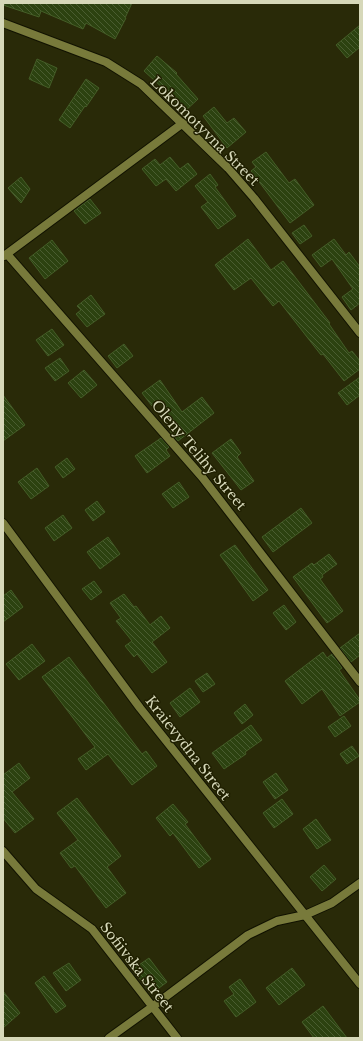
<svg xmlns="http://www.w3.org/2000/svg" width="363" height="1041" viewBox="0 0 363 1041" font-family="'Libre Baskerville',serif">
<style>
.building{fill:url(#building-back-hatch);stroke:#445d27}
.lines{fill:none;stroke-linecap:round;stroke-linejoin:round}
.minor-casing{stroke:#111201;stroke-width:10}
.minor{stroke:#787a3b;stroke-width:8}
.labels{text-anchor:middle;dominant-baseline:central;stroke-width:3;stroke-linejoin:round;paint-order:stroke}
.street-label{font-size:14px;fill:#d6d8b9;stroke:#202000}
</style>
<defs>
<pattern id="building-back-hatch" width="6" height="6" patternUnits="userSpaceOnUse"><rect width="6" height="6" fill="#2c4210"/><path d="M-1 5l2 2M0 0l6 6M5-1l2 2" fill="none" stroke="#4a5d31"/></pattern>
</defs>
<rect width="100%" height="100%" fill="#292a08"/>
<path class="building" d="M 3,3 L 132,3 L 125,18 L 126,18 L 115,39 L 86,23 L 83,29 L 41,11 L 39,17 L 3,5 Z
M 360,25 L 360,47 L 347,58 L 336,45 Z
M 157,56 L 177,73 L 176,74 L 198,99 L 184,112 L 174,100 L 175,99 L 144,71 Z
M 37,59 L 57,68 L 49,88 L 29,79 Z
M 86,79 L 99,88 L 86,107 L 85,106 L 70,128 L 59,120 Z
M 214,107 L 227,123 L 234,118 L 246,132 L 227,148 L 203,116 Z
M 266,152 L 289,183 L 295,179 L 314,205 L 290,223 L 251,171 L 256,167 L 252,162 Z
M 170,157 L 180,169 L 188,163 L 197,174 L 176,191 L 166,179 L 156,186 L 142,169 L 155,159 L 160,165 Z
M 210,174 L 218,185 L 215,187 L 236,216 L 218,229 L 201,207 L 208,202 L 195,186 Z
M 21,177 L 30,189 L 21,203 L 8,188 Z
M 90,199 L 101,213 L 85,224 L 74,211 Z
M 304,225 L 312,236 L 300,244 L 292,233 Z
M 248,239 L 271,270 L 283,261 L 330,323 L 329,324 L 349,353 L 352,351 L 360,361 L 360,369 L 344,381 L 323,354 L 321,355 L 279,301 L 273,306 L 251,278 L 234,290 L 215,265 Z
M 334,239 L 346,255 L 349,252 L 360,267 L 360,303 L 351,310 L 342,297 L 353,289 L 332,259 L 321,267 L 312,255 Z
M 52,240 L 68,261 L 45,279 L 29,258 Z
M 91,295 L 105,314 L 87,327 L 76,314 L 81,310 L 77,306 Z
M 52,329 L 64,345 L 48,356 L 36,340 Z
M 124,344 L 133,356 L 117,368 L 108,356 Z
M 60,358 L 69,371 L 55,381 L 45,368 Z
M 84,370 L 97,385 L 81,398 L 68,383 Z
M 360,377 L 360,395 L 347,405 L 338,393 Z
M 160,380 L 182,412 L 202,397 L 214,413 L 178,441 L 170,431 L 178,426 L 159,401 L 152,406 L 142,393 Z
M 3,395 L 25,425 L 3,441 Z
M 161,438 L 169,447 L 166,450 L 170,456 L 147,473 L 135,456 Z
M 231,439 L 241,453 L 237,457 L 254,481 L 241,490 L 212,453 Z
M 67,458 L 75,469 L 63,478 L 55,467 Z
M 37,468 L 49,486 L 31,499 L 18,482 Z
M 179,482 L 189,497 L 173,508 L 162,494 Z
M 97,501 L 105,512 L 93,521 L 85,510 Z
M 301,508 L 312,523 L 273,552 L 262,537 Z
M 63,515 L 72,528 L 54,541 L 45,528 Z
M 108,537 L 120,554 L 100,569 L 87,552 Z
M 235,545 L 268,590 L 253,601 L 220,555 Z
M 329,554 L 337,564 L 322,575 L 323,577 L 320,579 L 343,611 L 327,623 L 293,577 L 312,563 L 314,565 Z
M 94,581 L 102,592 L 91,600 L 82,589 Z
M 11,590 L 23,607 L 3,622 L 3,596 Z
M 124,594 L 134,607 L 136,606 L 150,625 L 161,616 L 170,628 L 152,642 L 167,662 L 152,673 L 137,654 L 134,657 L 125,646 L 132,641 L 116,621 L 121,618 L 110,603 Z
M 284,605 L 296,622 L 286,630 L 273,613 Z
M 360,633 L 360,655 L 351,662 L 340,648 Z
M 32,644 L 45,661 L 19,680 L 6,664 Z
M 323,652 L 327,658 L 332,654 L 342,668 L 339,670 L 360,700 L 360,702 L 340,716 L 322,689 L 302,704 L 285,681 Z
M 69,657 L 142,754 L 146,751 L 157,766 L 132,785 L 108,754 L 86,770 L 78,759 L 95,747 L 42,677 Z
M 207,673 L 215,684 L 203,692 L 195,681 Z
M 190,688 L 200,702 L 180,717 L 170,703 Z
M 245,704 L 253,715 L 242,724 L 234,713 Z
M 344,716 L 351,726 L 335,737 L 328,727 Z
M 251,725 L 262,740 L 245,752 L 246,754 L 224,769 L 212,753 Z
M 352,746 L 359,756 L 347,764 L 340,754 Z
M 19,763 L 30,778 L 12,792 L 34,819 L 15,833 L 3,818 L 3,775 Z
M 276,773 L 288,790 L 275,799 L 263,782 Z
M 77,798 L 121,856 L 107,867 L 126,893 L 106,908 L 75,866 L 71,868 L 60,853 L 78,840 L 57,813 Z
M 282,799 L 293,814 L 274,828 L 263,813 Z
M 173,804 L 188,822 L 185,824 L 211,859 L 199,868 L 173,833 L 170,836 L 156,818 Z
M 316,819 L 331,840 L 317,849 L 303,829 Z
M 324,865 L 336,879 L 322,891 L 310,877 Z
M 149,958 L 167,982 L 151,994 L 133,969 Z
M 69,963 L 81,980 L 66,991 L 53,973 Z
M 292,968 L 305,985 L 279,1005 L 266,988 Z
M 44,976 L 66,1006 L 56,1013 L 35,983 Z
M 240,979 L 256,1002 L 236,1017 L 224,1001 L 234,994 L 229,987 Z
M 3,991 L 20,1013 L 3,1028 Z
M 323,1006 L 347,1038 L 314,1038 L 302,1022 Z"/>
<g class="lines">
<defs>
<path id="minor" d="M 3,23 L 106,62 L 141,84 L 228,168 L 254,198 L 360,333
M 7,254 L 202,477 L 360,682
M 4,256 L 183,123
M 3,523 L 140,708 L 360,984
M 3,851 L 36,889 L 92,929 L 177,1038
M 109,1038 L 152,1007 L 248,935 L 277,921 L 305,915 L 332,903 L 360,883"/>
</defs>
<use href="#minor" class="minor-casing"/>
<use href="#minor" class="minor"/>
</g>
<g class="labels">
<g class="street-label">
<text transform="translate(205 131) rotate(45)">Lokomotyvna Street</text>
<text transform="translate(199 455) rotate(50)">Oleny Telihy Street</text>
<text transform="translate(188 748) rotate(52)">Kraievydna Street</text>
<text transform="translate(137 967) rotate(52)">Sofiivska Street</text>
</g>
</g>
<rect width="363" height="1041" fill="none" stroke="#d6d8b9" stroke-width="8"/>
</svg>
